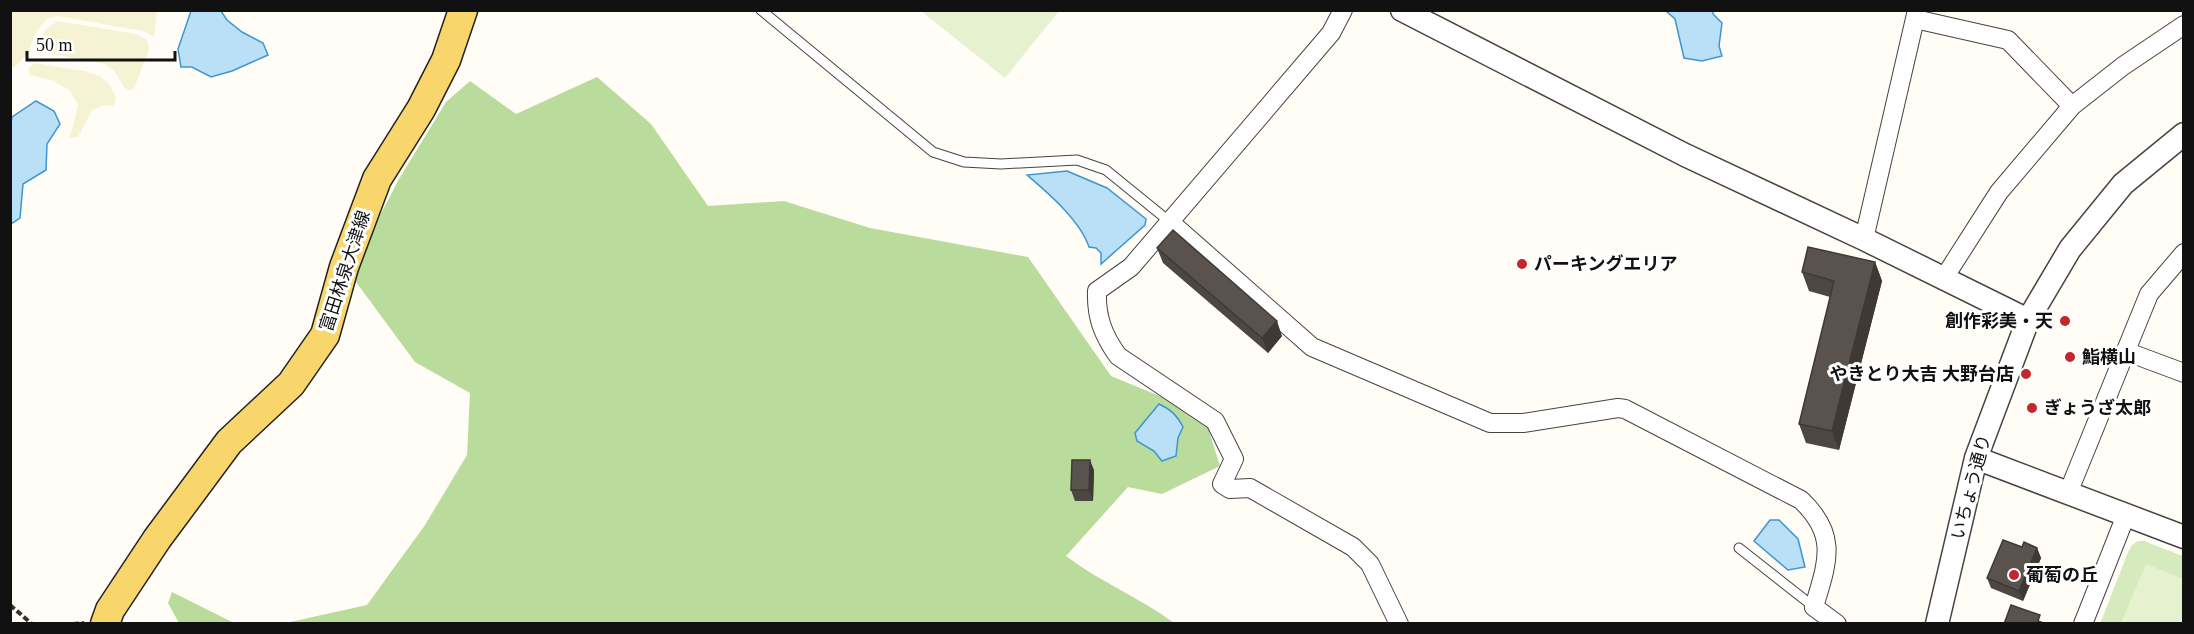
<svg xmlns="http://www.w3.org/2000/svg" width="2194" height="634" viewBox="0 0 2194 634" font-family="'Times New Roman','Noto Sans JP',serif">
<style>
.farmland{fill:#f6f3d4}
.green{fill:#d5ebbd}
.forest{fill:#b9dc9c}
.pitch{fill:#e6f2cf}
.water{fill:#b9e0f7;stroke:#3f96cf;stroke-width:1.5}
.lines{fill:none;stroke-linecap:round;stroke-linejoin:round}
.service-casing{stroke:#444;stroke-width:11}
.minor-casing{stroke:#444;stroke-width:20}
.tertiary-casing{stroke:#444;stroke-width:25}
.primary-casing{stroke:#222;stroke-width:31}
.path{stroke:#333;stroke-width:4;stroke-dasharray:6 3;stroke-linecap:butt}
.service{stroke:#fff;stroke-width:9}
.minor{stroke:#fff;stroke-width:18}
.tertiary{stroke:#fff;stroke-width:22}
.primary{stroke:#f9d66b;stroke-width:28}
.wall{fill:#4d4742}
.shaded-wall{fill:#3f3936}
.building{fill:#5a524d;stroke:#3f3936;stroke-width:1.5}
.poi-dot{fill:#c4262e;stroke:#fff;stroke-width:2}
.labels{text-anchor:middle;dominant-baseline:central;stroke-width:6;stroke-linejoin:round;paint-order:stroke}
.poi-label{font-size:18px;font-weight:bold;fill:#111;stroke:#fff;text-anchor:start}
.street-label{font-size:18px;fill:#111;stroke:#fff}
</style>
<rect width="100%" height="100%" fill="#fffdf5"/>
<path class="farmland" d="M 11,10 L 157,10 L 157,11 L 154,37 L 143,31 L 57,16 L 47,19 L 36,32 L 28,53 L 16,66 L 11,69 Z
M 57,21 L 136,34 L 147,40 L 149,49 L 134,89 L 126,90 L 115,72 L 105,64 L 38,51 L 37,44 L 45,30 Z
M 35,63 L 84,71 L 100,76 L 110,85 L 116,97 L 114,106 L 105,105 L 92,110 L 78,137 L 69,138 L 75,119 L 78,104 L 69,90 L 54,81 L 29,75 L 29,68 Z"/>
<path class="green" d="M 2138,541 L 2144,541 L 2183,556 L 2183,623 L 2100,624 L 2128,552 L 2132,545 Z"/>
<path class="forest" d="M 597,77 L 651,124 L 708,206 L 784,201 L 870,228 L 1028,257 L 1111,376 L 1162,397 L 1208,428 L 1220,466 L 1162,494 L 1128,487 L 1066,556 C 1100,582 1141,598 1174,623 L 281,624 L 367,605 L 425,525 L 467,455 L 470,393 L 415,362 L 356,282 L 362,250 L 399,179 L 446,102 L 470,81 L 516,114 Z
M 172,592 L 234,623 L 179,623 L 168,603 Z"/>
<path class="pitch" d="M 921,11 L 1059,11 L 1005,78 Z
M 2146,564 L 2183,579 L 2183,623 L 2121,623 Z"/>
<path class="water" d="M 191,11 L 221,11 L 227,20 L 242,32 L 263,43 L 268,55 L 232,71 L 211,77 L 192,67 L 181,67 L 178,49 Z
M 1666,11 L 1713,11 L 1713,14 L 1722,23 L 1719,46 L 1722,56 L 1702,61 L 1684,58 L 1675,19 Z
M 36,101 L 54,111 L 60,124 L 47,144 L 46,170 L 23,184 L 20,218 L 11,224 L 11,121 L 12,117 Z
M 1067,171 L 1107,188 L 1146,219 L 1145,225 L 1101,264 L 1101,253 L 1096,248 L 1089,247 C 1080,220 1048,193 1027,175 Z
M 1159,404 C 1170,409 1177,415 1183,427 L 1178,438 L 1176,456 L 1162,461 L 1154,451 L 1137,441 L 1135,433 Z
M 1770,520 L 1779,520 L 1798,539 L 1805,567 L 1788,570 L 1754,541 Z"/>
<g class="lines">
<defs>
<path id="service" d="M 761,10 L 933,152 L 964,162 L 1001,164 L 1077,160 L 1106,170 L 1170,222
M 1739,548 L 1814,607"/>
<path id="minor" d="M 1343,10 L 1331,33 L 1131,267 L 1097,291 C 1096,317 1103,335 1118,356 L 1215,421 L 1234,459 L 1222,484 L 1230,489 L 1250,488 L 1353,547 L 1370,564 L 1399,624
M 1915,19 L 2008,40 L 2072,106
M 1170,222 L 1312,347 L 1490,423 L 1523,423 L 1618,408 L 1625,409 L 1801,500 C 1839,536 1827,563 1814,607 L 1837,624
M 1864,239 L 1917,10
M 1944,278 L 1999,192 L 2072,106 L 2123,66 L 2184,25
M 2125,351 L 2184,373
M 2068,493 L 2149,294 L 2184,253
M 2083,624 L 2126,515"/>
<path id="tertiary" d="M 1402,10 L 1685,155 L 1864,239 L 2028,320
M 1976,458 L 2184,537
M 1937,624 L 1976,458 L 2028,320 L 2070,249 L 2123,184 L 2184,134"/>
<path id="primary" d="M 105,624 L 110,610 L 157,539 L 229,442 L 291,384 L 325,335 L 344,267 L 377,179 L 421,109 L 446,60 L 463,10"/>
</defs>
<use href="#service" class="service-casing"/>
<use href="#minor" class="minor-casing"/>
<use href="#tertiary" class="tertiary-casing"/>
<use href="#primary" class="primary-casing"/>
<path class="path" d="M 10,605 L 32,624
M 73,624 L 84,623"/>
<use href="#service" class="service"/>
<use href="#minor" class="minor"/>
<use href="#tertiary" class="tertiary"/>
<use href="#primary" class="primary"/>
</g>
<path class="wall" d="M 1157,248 L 1282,336 L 1268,353 L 1163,263 Z
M 1875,262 L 1882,281 L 1839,450 L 1806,443 L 1799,424 L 1830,297 L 1809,291 L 1802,272 Z
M 1094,470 L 1093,501 L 1075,501 L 1071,490 Z
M 2022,547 L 2037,548 L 2041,558 L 2023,601 L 1991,588 L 1987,578 Z"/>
<path class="shaded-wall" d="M 1875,262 L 1882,281 L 1839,450 L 1832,431 Z
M 1277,321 L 1282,336 L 1268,353 L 1262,338 Z
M 1090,460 L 1094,470 L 1093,501 L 1089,490 Z
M 2037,548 L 2041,558 L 2023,601 L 2019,591 Z"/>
<path class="building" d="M 1173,230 L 1277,321 L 1262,338 L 1157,248 Z
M 1808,247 L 1875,262 L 1832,431 L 1799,424 L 1834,281 L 1802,272 Z
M 1072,460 L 1090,460 L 1089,490 L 1071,490 Z
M 2003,540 L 2022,547 L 2024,542 L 2037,548 L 2019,591 L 1987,578 Z
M 2011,605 L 2040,615 L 2038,621 L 2046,624 L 2004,624 Z"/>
<g class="poi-dot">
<circle cx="1522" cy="264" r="6"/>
<circle cx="2065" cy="321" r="6"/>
<circle cx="2070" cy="357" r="6"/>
<circle cx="2026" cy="374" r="6"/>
<circle cx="2032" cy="408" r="6"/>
<circle cx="2014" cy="575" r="6"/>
</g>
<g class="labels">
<g class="poi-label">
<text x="1534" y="264">パーキングエリア</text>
<text x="2053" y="321" text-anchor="end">創作彩美・天</text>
<text x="2082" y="357">鮨横山</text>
<text x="2014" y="374" text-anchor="end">やきとり大吉 大野台店</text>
<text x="2044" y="408">ぎょうざ太郎</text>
<text x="2026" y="575">葡萄の丘</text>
</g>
<g class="street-label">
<text transform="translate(345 271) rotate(-72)">富田林泉大津線</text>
<text transform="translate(1971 487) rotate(-75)">いちょう通り</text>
</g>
</g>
<rect width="2194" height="634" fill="none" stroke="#111111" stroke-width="24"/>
<path d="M27 51v9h148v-9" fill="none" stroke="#111111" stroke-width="3"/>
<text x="36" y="51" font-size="18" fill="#111111" stroke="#ffffff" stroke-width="4.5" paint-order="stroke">50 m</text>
</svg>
